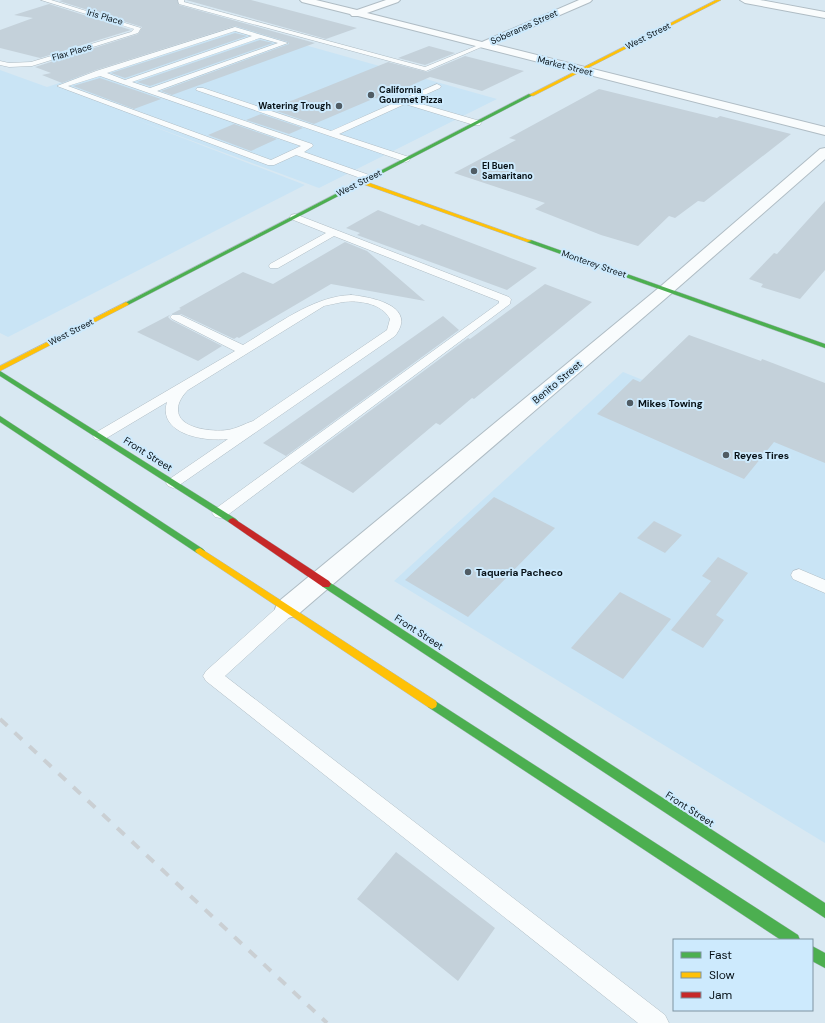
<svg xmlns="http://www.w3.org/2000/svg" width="825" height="1023" viewBox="0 0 825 1023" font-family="'DM Sans',sans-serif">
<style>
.built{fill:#c9e4f5}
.building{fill:#c4d1da}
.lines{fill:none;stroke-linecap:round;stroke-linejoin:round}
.lane-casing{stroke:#afbcc4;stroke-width:1}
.street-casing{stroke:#afbcc4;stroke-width:2}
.fast-casing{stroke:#afbcc4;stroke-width:1}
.slow-casing{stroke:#afbcc4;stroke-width:1}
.jam-casing{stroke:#afbcc4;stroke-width:1}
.lane{fill:#f9fcfd;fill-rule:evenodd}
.street{fill:#f9fcfd;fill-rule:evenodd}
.fast{fill:#4caf50;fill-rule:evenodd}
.slow{fill:#ffc107;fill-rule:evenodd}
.jam{fill:#c62828;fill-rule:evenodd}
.rail{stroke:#cacfd3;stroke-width:4;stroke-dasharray:10 10;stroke-linecap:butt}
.poi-dot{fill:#505c64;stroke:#cdeafd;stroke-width:1.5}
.labels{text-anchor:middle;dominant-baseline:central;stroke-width:4;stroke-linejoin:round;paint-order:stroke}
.far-street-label{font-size:9px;fill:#071117;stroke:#cdeafd}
.far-poi-label{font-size:9px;font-weight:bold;fill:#071117;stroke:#cdeafd;text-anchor:start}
.street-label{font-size:10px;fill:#071117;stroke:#cdeafd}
.poi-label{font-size:10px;font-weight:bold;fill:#071117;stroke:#cdeafd;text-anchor:start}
</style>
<rect width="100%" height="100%" fill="#d8e8f2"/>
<path class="built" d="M 237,26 L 497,99 L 319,188 L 131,118 L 305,185 L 8,337 L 0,333 L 0,70 L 47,87 Z
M 623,372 L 793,441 L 825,401 L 825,843 L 394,581 Z"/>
<path class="building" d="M 63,0 L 177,0 L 179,5 L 315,43 L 172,95 L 161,91 L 289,44 L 288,42 L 235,26 L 96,70 L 62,83 L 42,75 L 51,73 L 35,67 L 138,34 L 142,27 L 59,1 Z
M 186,0 L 251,0 L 357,28 L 326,39 Z
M 49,4 L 131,30 L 40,58 L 0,48 L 0,30 L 33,18 L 14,15 Z
M 235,33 L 247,36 L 125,78 L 111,73 Z
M 260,40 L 273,43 L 150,86 L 137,82 Z
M 429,46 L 455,53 L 425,65 L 398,58 Z
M 465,56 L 524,71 L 482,91 L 430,77 L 380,99 L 375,98 L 314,124 L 271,109 L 388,62 L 427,72 Z
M 100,78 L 161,99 L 134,109 L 73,86 Z
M 599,89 L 717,118 L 720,116 L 791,134 L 704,202 L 698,201 L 675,218 L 669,216 L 638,246 L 601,235 L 535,209 L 545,203 L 454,173 L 516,140 L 509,138 Z
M 261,114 L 303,128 L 289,134 L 246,120 Z
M 234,124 L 277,139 L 251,151 L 208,135 Z
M 825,201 L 825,270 L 800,299 L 761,287 L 763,284 L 749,279 L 774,253 L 777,254 Z
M 378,210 L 419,226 L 422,224 L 537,268 L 507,290 L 357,235 L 360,233 L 346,228 Z
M 345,242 L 367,251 L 425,301 L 331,284 L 239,338 L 237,337 L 234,339 L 181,314 L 171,314 L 168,317 L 171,320 L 222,346 L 198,361 L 137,332 L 181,309 L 179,308 L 243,272 L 273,284 Z
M 545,284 L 592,302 L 474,399 L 472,398 L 440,425 L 436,423 L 353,493 L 300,463 L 468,338 L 470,339 Z
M 443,316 L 459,330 L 286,456 L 263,443 Z
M 689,335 L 761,361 L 762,359 L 825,383 L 825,463 L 774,442 L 744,479 L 597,414 L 633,379 L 640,382 Z
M 494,497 L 555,528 L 468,617 L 405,580 Z
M 654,521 L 682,535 L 665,553 L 637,538 Z
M 718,557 L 748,573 L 716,615 L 724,620 L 703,648 L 671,630 L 711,581 L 702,576 Z
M 620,592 L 671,619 L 623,679 L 571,648 Z
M 396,852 L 495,928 L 458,981 L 357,899 Z"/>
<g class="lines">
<defs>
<path id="lane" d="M 41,0 L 51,0 L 141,28 L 138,33 L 32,66 L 9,67 L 0,65 L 0,61 L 9,63 L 31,62 L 131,32 L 134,29 Z
M 178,0 L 184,0 L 184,2 L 425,67 L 481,44 L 486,45 L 426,71 L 179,4 Z
M 235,27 L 288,43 L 157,91 L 312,144 L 313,146 L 304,152 L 372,176 L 374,178 L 372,180 L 366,180 L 296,155 L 274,165 L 268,165 L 57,86 L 96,71 ZM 235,31 L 252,36 L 125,80 L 107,73 ZM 260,38 L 278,43 L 150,88 L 132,82 ZM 100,76 L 301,146 L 271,160 L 68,86 Z
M 437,84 L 441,86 L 440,88 L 411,101 L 480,121 L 481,123 L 480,125 L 474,125 L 405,104 L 339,134 L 409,157 L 410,159 L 409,161 L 406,162 L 196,90 L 197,88 L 203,88 L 331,131 Z
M 295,214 L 509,297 L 511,299 L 510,304 L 225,517 L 220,518 L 215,517 L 212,513 L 215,509 L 499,303 L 499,301 L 334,236 L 278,268 L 270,268 L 269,266 L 270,264 L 326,233 L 291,219 L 290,217 L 291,215 Z
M 351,295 C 372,297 418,306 395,336 L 178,486 L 173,488 L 168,486 L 166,483 L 168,480 L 228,439 C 205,442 157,434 167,402 L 105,439 L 100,440 L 95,439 L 93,436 L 95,433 L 235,351 L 172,319 L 170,317 L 172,315 L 180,315 L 243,345 C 275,326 313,296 351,295 ZM 343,302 C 358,300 382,303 390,319 L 387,330 L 253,421 C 244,424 236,429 227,430 C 213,432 177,429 178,409 C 178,402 183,395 188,390 L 324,306 Z
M 799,569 L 825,580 L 825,593 L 793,579 L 791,575 L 793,571 Z
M 287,603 L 293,604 L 295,609 L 293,614 L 225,676 L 665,1015 L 669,1023 L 638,1023 L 206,681 L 203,676 L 206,671 L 281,604 Z"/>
<path id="street" d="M 300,0 L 316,0 L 357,10 L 386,0 L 400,0 L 398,2 L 367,13 L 482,42 L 579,0 L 592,0 L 590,2 L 493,44 L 825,127 L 825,135 L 358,16 L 352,16 L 350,14 L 302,2 Z
M 740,0 L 760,0 L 825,12 L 825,18 L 745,3 Z
M 825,148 L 825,159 L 673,292 L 296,616 L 287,618 L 278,616 L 275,609 L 278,602 L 661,286 L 820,149 Z"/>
<path id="fast" d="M 529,94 L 533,95 L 128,305 L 124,305 L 123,304 Z
M 527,240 L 531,240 L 825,344 L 825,348 L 527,242 Z
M 0,371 L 236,519 L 238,521 L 236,523 L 230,523 L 0,376 Z
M 0,416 L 203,549 L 205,551 L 203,553 L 197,553 L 0,422 Z
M 326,580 L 825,903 L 825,918 L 323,587 L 321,584 L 323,581 Z
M 432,699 L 798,935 L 800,940 L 781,940 L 428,707 L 427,704 L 428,701 Z
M 812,946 L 825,953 L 825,968 L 812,961 Z"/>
<path id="slow" d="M 716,0 L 721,0 L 533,96 L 529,95 Z
M 360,181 L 364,181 L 532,241 L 527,242 L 360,183 Z
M 126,302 L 129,304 L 128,305 L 0,371 L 0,366 Z
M 200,548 L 436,701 L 437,704 L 436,707 L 432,709 L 428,707 L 197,553 L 195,551 L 197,549 Z"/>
<path id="jam" d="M 233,518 L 329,581 L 331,584 L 329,587 L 323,587 L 230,523 L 228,521 L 230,519 Z"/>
</defs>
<use href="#lane" class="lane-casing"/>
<use href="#street" class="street-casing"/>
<use href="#fast" class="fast-casing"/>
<use href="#slow" class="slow-casing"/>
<use href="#jam" class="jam-casing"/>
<use href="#lane" class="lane"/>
<use href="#street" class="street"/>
<use href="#fast" class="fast"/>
<use href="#slow" class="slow"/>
<use href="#jam" class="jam"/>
<path class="rail" d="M 0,719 L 327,1023"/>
</g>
<g class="poi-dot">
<circle cx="371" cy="95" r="4"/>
<circle cx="339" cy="106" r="4"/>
<circle cx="474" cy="171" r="4"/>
<circle cx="630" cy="403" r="4"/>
<circle cx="726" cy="455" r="4"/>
<circle cx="468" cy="572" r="4"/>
</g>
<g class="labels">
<g class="far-street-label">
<text transform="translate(105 17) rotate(16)">Iris Place</text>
<text transform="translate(524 27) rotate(-24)">Soberanes Street</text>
<text transform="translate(648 36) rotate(-27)">West Street</text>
<text transform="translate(72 52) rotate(-17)">Flax Place</text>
<text transform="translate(565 66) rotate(14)">Market Street</text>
<text transform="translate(359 183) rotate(-27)">West Street</text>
<text transform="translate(594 264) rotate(19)">Monterey Street</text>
<text transform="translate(71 332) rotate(-27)">West Street</text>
</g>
<g class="far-poi-label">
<text x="379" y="90">California<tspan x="379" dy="10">Gourmet Pizza</tspan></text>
<text x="331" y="106" text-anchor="end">Watering Trough</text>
<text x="482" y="166">El Buen<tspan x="482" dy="10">Samaritano</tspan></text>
</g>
<g class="street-label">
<text transform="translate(557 382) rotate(-40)">Benito Street</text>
<text transform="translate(148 454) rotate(32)">Front Street</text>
<text transform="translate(419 632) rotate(33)">Front Street</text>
<text transform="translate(690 809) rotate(33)">Front Street</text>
</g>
<g class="poi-label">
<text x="638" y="403">Mikes Towing</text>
<text x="734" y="455">Reyes Tires</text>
<text x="476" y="572">Taqueria Pacheco</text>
</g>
</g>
<rect x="673" y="939" width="140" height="72" fill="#cdeafd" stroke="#7e93a1"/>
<rect x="681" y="952" width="20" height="6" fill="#4caf50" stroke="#7e93a1"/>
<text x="709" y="959" font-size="12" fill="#071117">Fast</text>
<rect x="681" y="972" width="20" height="6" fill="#ffc107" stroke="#7e93a1"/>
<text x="709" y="979" font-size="12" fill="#071117">Slow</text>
<rect x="681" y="992" width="20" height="6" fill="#c62828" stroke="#7e93a1"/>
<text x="709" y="999" font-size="12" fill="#071117">Jam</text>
</svg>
